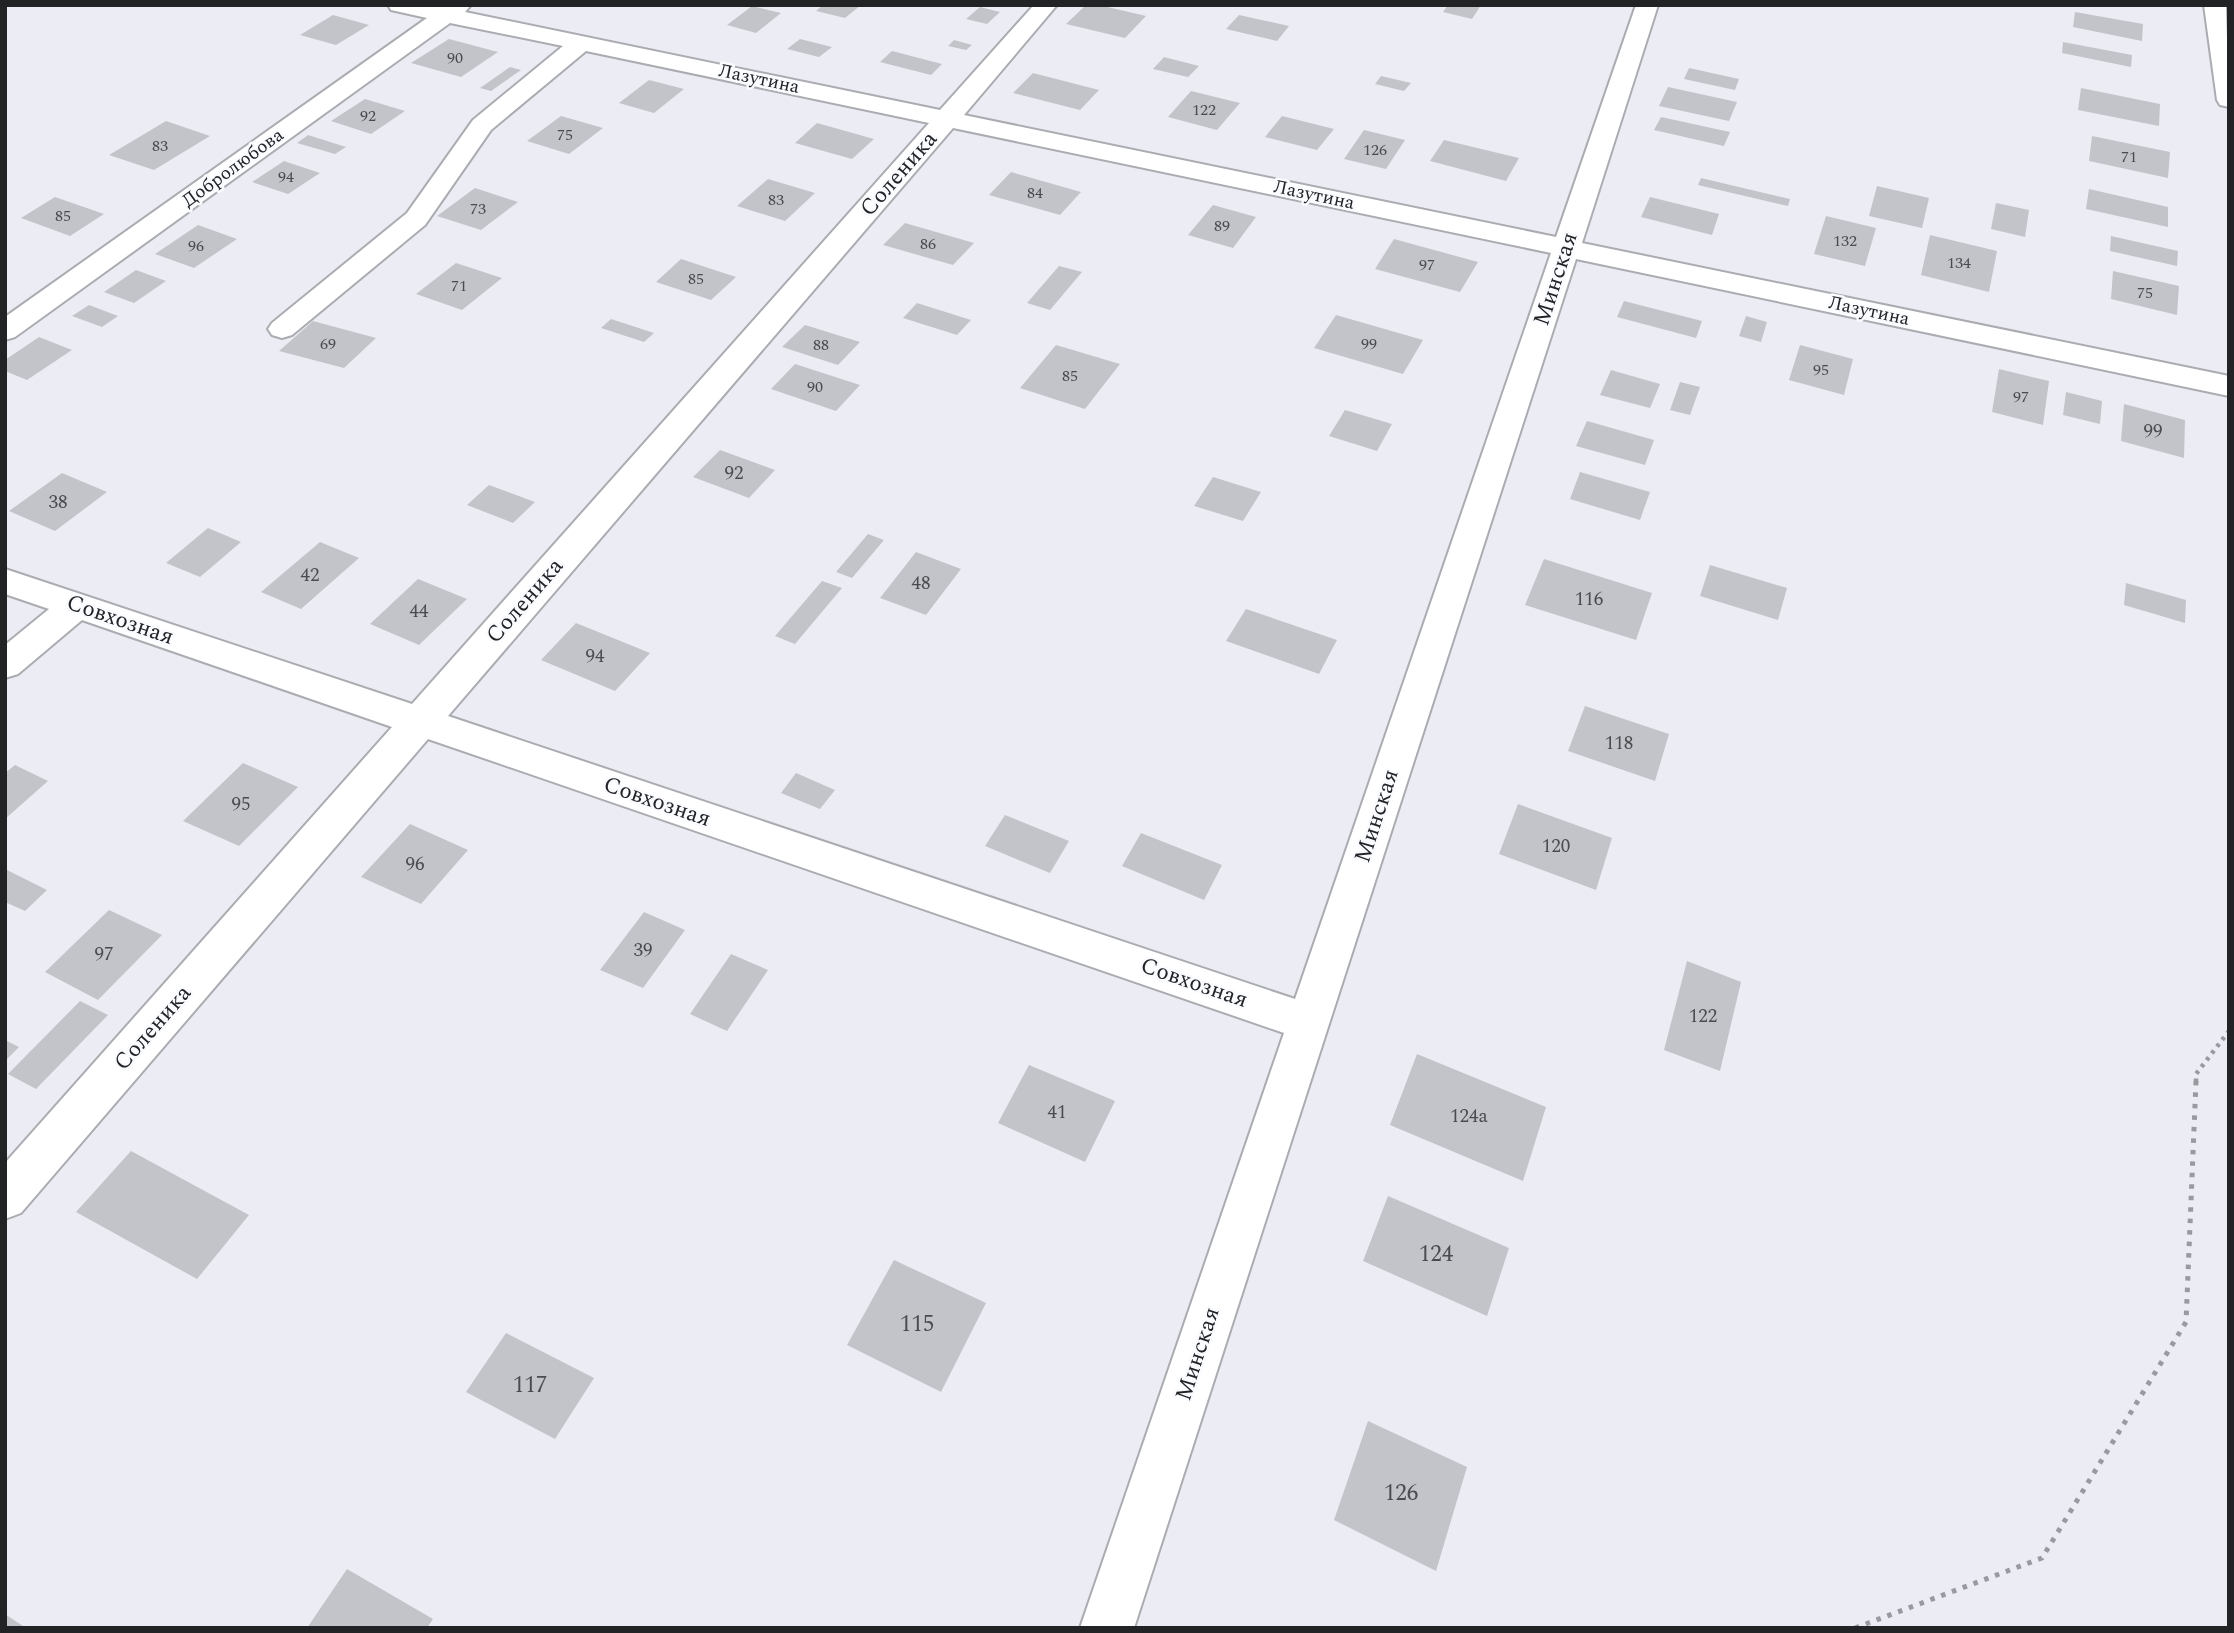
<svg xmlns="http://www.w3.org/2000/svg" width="2234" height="1633" viewBox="0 0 2234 1633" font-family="Spectral,serif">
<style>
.building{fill:#c3c4ca}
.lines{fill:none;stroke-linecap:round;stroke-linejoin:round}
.minor-casing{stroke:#aaacb1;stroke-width:4}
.path-far1{stroke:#999a9f;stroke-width:4.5;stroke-dasharray:3.5 5;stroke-linecap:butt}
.path{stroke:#999a9f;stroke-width:5;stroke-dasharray:4.5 7;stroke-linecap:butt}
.minor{fill:#fff;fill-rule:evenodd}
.labels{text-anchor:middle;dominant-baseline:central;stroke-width:5;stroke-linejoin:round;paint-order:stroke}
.far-number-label{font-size:16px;fill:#4a4b4e}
.far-street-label{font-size:19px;fill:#222325;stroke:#fafbff}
.number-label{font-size:19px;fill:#4a4b4e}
.street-label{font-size:23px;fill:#222325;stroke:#fafbff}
.near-number-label{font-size:23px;fill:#4a4b4e}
</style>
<rect width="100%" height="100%" fill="#ecedf4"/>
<path class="building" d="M 823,5 L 861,5 L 845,18 L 816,11 Z
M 1086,5 L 1099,5 L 1146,16 L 1125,38 L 1066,24 Z
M 1448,5 L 1481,5 L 1472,19 L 1443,12 Z
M 752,6 L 781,13 L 756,33 L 727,25 Z
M 980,7 L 1000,12 L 987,24 L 966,19 Z
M 2075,12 L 2143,24 L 2142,41 L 2073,27 Z
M 333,15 L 369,25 L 336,45 L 300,35 Z
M 1239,15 L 1289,26 L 1277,41 L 1226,29 Z
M 449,39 L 498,52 L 461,77 L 411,63 Z
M 800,39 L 832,47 L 819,57 L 787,49 Z
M 954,40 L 972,45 L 966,50 L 948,46 Z
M 2063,42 L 2132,55 L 2131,67 L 2062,53 Z
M 892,51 L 942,64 L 931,75 L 880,62 Z
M 1164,57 L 1199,66 L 1188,77 L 1153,69 Z
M 510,67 L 521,70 L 491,91 L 480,88 Z
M 1689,68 L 1739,79 L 1735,90 L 1684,79 Z
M 1033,73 L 1099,90 L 1080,110 L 1013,93 Z
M 1381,76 L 1411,83 L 1404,91 L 1375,84 Z
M 649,80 L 684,89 L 654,113 L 619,103 Z
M 1668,87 L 1737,102 L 1729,121 L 1659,106 Z
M 2081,88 L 2160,104 L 2159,126 L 2078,110 Z
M 1191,91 L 1240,103 L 1217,130 L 1168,117 Z
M 365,99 L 405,111 L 371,134 L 331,121 Z
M 561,116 L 603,128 L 569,154 L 527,141 Z
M 1282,116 L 1334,129 L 1317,150 L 1265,137 Z
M 1661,117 L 1730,132 L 1724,146 L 1654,130 Z
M 166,121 L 210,136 L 154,170 L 109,155 Z
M 817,123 L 874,139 L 852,159 L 795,143 Z
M 1364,130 L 1405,140 L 1386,169 L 1344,159 Z
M 308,135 L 346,147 L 335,154 L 297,143 Z
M 2092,136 L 2170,152 L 2168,178 L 2089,161 Z
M 1444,140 L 1519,158 L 1506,181 L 1430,161 Z
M 284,161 L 320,173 L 288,194 L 252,182 Z
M 1011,172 L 1081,192 L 1060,215 L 989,195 Z
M 1701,178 L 1790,199 L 1788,206 L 1698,185 Z
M 768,179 L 815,193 L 785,221 L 737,206 Z
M 1877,186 L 1929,198 L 1922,228 L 1869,216 Z
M 475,188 L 518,202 L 481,230 L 437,216 Z
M 2089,189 L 2168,207 L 2168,227 L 2086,209 Z
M 55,197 L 104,214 L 70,236 L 21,218 Z
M 1650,197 L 1719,214 L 1712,235 L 1641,217 Z
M 1996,203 L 2029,210 L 2025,237 L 1991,229 Z
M 1213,205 L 1256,217 L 1233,248 L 1188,235 Z
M 1826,216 L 1876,228 L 1865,266 L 1814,254 Z
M 905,223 L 974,243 L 953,265 L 883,245 Z
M 198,225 L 237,239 L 194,268 L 155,254 Z
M 1930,235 L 1997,251 L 1989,292 L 1921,275 Z
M 2111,236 L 2178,251 L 2177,266 L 2110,251 Z
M 1394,239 L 1478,262 L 1460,292 L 1375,269 Z
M 681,259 L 736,277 L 711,300 L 656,282 Z
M 456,263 L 502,278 L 462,310 L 416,294 Z
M 1059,266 L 1082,272 L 1050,310 L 1027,303 Z
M 136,270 L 166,281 L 134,303 L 104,292 Z
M 2113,271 L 2179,286 L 2177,315 L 2111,299 Z
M 1624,301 L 1702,321 L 1696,338 L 1617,317 Z
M 917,303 L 971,320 L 957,335 L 903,318 Z
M 89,305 L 118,316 L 102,327 L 72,316 Z
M 1336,315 L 1423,340 L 1403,374 L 1314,348 Z
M 1746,316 L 1767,322 L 1761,342 L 1739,336 Z
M 611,319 L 654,333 L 644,342 L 601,328 Z
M 313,321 L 376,338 L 344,368 L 279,351 Z
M 805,325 L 860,342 L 838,365 L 782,347 Z
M 39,337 L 72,350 L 27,380 L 5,371 L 5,360 Z
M 1056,345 L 1120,364 L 1085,409 L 1020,388 Z
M 1800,345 L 1853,359 L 1844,395 L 1789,380 Z
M 795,364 L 860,385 L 836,411 L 771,389 Z
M 1999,369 L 2049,381 L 2043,425 L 1992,412 Z
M 1611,370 L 1660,384 L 1650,408 L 1600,395 Z
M 1680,382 L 1700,387 L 1690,415 L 1670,410 Z
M 2066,392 L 2102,401 L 2100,424 L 2063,415 Z
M 2124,404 L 2185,420 L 2184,458 L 2121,441 Z
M 1345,410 L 1392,424 L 1377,451 L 1329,436 Z
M 1587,421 L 1654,440 L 1645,465 L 1576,446 Z
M 720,450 L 775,470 L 749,498 L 693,477 Z
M 1580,472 L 1650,492 L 1640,520 L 1570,499 Z
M 62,473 L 107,492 L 55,531 L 9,511 Z
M 1213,477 L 1261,492 L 1243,521 L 1194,506 Z
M 489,485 L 535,502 L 513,523 L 467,505 Z
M 208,528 L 241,542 L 200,577 L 166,563 Z
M 868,534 L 884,540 L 852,578 L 836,572 Z
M 320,542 L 359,558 L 301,609 L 261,592 Z
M 916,552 L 961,569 L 926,615 L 880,598 Z
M 1544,559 L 1652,593 L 1636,640 L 1525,605 Z
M 1710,565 L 1787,588 L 1778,620 L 1700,596 Z
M 418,579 L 467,599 L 419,645 L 370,624 Z
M 822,581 L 842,588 L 795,644 L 775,636 Z
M 2126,583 L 2186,600 L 2185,623 L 2124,605 Z
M 1246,609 L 1337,640 L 1319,674 L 1226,641 Z
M 576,623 L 650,653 L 615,691 L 541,660 Z
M 1585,706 L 1669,734 L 1655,781 L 1568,751 Z
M 243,763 L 298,787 L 239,846 L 183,821 Z
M 15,765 L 48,781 L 5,819 L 5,773 Z
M 796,773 L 835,790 L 820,809 L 781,793 Z
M 1518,804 L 1612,838 L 1596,890 L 1499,854 Z
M 1005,815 L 1069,841 L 1050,873 L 985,846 Z
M 410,824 L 468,850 L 421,904 L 361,877 Z
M 1141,833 L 1222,865 L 1204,900 L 1122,866 Z
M 5,869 L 47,890 L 25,911 L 5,902 Z
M 109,910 L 162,935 L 98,1000 L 45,972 Z
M 644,912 L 685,930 L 643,988 L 600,970 Z
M 731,954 L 768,970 L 727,1031 L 690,1014 Z
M 1687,961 L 1741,982 L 1720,1071 L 1664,1050 Z
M 80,1001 L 108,1015 L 36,1089 L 8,1074 Z
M 5,1040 L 19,1047 L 5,1061 Z
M 1417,1054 L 1546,1107 L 1523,1181 L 1390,1125 Z
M 1029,1065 L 1115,1101 L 1085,1162 L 998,1123 Z
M 131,1151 L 249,1215 L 197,1279 L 76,1212 Z
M 1388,1196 L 1509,1248 L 1487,1316 L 1363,1261 Z
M 894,1260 L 986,1303 L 941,1392 L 847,1345 Z
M 506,1333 L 594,1378 L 555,1439 L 466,1392 Z
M 1368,1421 L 1467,1467 L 1436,1571 L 1334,1520 Z
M 347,1569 L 433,1619 L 427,1628 L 307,1628 Z
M 5,1614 L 26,1628 L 5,1628 Z"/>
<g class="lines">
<defs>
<path id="minor" d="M 388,5 L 471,5 L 465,12 L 940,110 L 1034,5 L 1057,5 L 964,115 L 1556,237 L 1636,5 L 1658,5 L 1582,243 L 2229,376 L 2229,396 L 1576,259 L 1134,1628 L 1080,1628 L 1284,1033 L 428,739 L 21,1213 L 5,1219 L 5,1163 L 392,727 L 82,620 L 18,674 L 5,678 L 5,645 L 49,609 L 5,594 L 5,569 L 412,704 L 929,123 L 586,51 L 491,130 L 425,225 L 292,335 L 282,338 L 272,335 L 268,329 L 272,323 L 407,213 L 473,120 L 563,46 L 450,23 L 15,337 L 5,340 L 5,317 L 427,18 L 391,10 ZM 953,128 L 1551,253 L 1295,999 L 448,716 Z
M 2204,5 L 2226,5 L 2229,107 L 2220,105 L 2217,100 Z"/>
</defs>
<use href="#minor" class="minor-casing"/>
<path class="path-far1" d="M 2196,1082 L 2196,1074 L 2229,1031"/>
<path class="path" d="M 1855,1628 L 2042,1558 L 2186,1322 L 2196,1081"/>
<use href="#minor" class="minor"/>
</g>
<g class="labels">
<g class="far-number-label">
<text x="455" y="58">90</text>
<text x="1204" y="110">122</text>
<text x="368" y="116">92</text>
<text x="565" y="135">75</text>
<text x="160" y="146">83</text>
<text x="1375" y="150">126</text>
<text x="2129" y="157">71</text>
<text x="286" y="177">94</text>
<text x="1035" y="193">84</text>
<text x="776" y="200">83</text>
<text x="478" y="209">73</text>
<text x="63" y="216">85</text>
<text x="1222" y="226">89</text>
<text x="1845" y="241">132</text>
<text x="928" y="244">86</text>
<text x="196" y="246">96</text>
<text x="1959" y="263">134</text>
<text x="1427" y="265">97</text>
<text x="696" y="279">85</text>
<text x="459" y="286">71</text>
<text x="2145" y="293">75</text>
<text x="328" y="344">69</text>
<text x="1369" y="344">99</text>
<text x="821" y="345">88</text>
<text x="1821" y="370">95</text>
<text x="1070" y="376">85</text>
<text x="815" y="387">90</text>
<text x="2021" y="397">97</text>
</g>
<g class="far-street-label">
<text transform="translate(759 79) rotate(12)">Лазутина</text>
<text transform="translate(233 168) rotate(-36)">Добролюбова</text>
<text transform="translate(1314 195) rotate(12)">Лазутина</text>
<text transform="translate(1869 311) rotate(12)">Лазутина</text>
</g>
<g class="number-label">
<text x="2153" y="431">99</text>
<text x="734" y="473">92</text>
<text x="58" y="502">38</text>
<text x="310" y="575">42</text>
<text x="921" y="583">48</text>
<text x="1589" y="599">116</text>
<text x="419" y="611">44</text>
<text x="595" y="656">94</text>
<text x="1619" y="743">118</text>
<text x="241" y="804">95</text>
<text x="1556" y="846">120</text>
<text x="415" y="864">96</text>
<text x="643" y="950">39</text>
<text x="104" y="954">97</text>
<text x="1703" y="1016">122</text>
<text x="1057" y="1112">41</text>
<text x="1469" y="1116">124а</text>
</g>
<g class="street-label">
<text transform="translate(899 174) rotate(-49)">Соленика</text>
<text transform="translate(1556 279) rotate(-72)">Минская</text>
<text transform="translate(525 601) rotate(-49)">Соленика</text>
<text transform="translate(120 620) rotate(19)">Совхозная</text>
<text transform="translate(657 802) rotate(19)">Совхозная</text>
<text transform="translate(1377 816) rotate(-72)">Минская</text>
<text transform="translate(1194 983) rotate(19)">Совхозная</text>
<text transform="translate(153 1028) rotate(-49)">Соленика</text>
<text transform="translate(1198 1354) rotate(-72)">Минская</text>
</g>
<g class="near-number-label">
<text x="1436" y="1254">124</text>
<text x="917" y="1324">115</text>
<text x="530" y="1385">117</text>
<text x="1401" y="1493">126</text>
</g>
</g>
<rect width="2234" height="1633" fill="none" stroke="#222325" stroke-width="14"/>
</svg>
